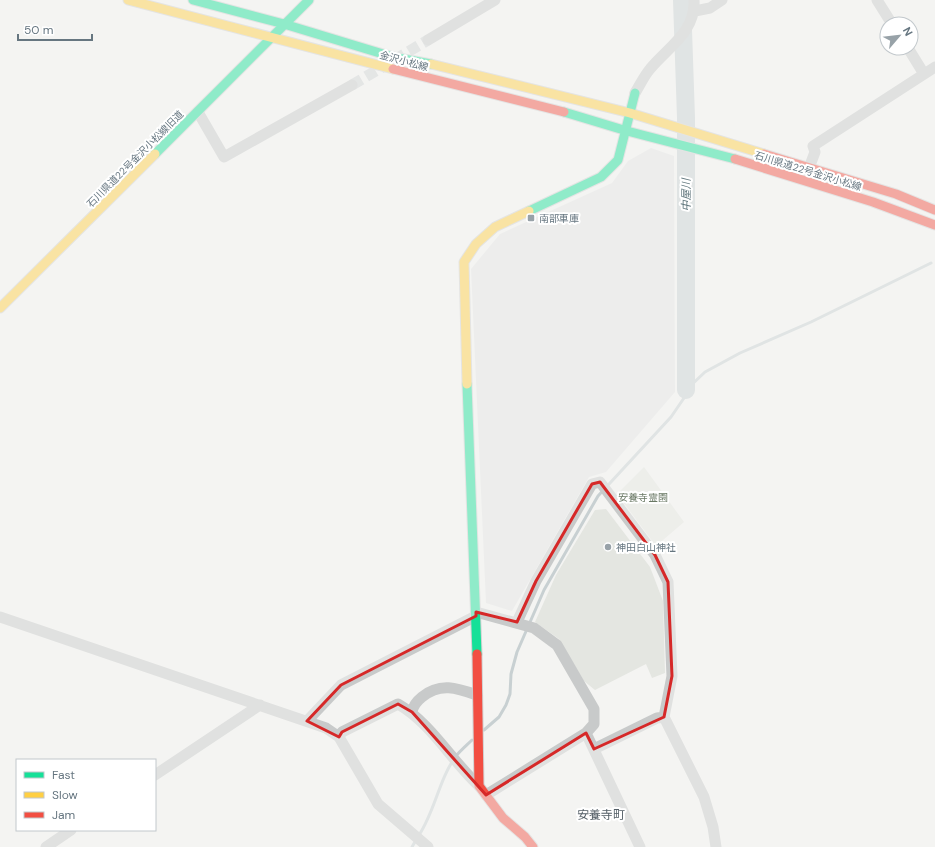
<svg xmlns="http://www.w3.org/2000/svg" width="935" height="847" viewBox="0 0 935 847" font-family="'DM Sans','Noto Sans JP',sans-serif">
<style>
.built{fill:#e4e5e5}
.green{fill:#e4e6e1}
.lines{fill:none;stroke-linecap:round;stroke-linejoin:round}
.stream{stroke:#c8d0d2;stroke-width:3}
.river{stroke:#c8d0d2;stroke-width:18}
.street-tunnel{stroke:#d0d4d6;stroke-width:11;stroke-dasharray:11 5.5;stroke-linecap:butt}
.fast-casing{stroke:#d1d1d1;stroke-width:11}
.slow-casing{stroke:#d1d1d1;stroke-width:11}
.jam-casing{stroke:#d1d1d1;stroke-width:11}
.street{stroke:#c8caca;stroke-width:11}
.fast{stroke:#16e098;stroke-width:9}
.slow{stroke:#ffcf43;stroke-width:9}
.jam{stroke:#f24e42;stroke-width:9}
.marked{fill:none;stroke:#d62828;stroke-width:3;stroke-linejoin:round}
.poi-dot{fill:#98a2a8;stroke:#fff;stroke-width:1.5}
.labels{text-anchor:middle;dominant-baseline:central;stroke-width:4;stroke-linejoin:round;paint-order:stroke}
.street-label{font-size:10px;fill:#667680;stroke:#fff}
.poi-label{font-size:10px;fill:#667680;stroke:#fff;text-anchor:start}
.park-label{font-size:10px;fill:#697864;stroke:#fff}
.water-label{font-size:11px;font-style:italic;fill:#61777d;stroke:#fff}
.quarter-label{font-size:12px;fill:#535e66;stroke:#fff}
</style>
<rect width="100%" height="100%" fill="#f4f4f2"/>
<path class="built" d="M 651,148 L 674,156 L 675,392 L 606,472 L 589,477 L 512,611 L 486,603 L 471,269 L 500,234 L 612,183 L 628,161 Z"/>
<path class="green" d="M 644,467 L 684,522 L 656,546 L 617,494 Z
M 606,509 L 650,567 L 663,601 L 665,673 L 652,678 L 646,664 L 595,690 L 584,681 L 559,639 L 535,622 L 556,575 L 595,510 Z"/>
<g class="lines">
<path class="stream" d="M 484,730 L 499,717 L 506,705 L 510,694 L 511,674 L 517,652 L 544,590 L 598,496 L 671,417 L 684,398 L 686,390 L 705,372 L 740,353 L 811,322 L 931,263
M 419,835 C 435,811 439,779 456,756 C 461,750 467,745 472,740
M 412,847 L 416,840"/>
<path class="river" d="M 682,0 L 686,118 L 686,390"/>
<path class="street-tunnel" d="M 352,85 L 428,40"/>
<defs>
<path id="fast" d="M 193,0 L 284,24 L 393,57 L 431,64
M 564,112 L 627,131 L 735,159
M 155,154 L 309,0
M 529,211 L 601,177 L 618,160 L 635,93
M 467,384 L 477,654"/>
<path id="slow" d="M 128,0 L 393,69
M 431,64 L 630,113 L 764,154
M 0,308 L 155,154
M 467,384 L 464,262 L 476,244 L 495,227 L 529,211"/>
<path id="jam" d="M 393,69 L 564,112
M 764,154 L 896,194 L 935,210
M 735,159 L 873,202 L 935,225
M 477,654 L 479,786 L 503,818 L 525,837 L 533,847"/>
</defs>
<use href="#fast" class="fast-casing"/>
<use href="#slow" class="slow-casing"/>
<use href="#jam" class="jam-casing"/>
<path class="street" d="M 877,0 L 892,24
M 695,11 L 710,8 L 722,0
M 428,40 L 495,0
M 908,48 L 924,74
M 635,93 C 640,85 644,76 650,69 C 668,47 696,32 694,0
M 198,112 L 224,157 L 352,85
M 809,168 L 815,152 L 813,146 L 935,67
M 476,612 L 534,628 L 557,645 L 594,709 L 594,724 L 586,733 L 486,795
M 0,617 L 326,728 L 339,737 L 378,804 L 428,847
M 517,622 L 536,581 L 592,484 L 600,482 L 655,555 L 668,582 L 672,676 L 664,717 L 704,797 L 713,827 L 716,847
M 412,712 C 413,706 417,701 422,697 C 440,682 457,688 477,695
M 307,721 L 341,685 L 476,616
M 586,733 L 640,847
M 339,737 L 342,732 L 398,704 C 431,723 451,760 479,786
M 594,749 L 657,718 L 664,717
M 155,775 L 260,705
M 46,847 L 71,830"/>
<use href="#fast" class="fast"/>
<use href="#slow" class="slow"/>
<use href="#jam" class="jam"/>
</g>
<path d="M0 0H935V847H0ZM 600,482 L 655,555 L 668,582 L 672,676 L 664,717 L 594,749 L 586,733 L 486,795 L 412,712 L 398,704 L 342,732 L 339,737 L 307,721 L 341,685 L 476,616 L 476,612 L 517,622 L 536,581 L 592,484 Z" fill="#f4f4f2" fill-opacity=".55" fill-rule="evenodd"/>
<path class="marked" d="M 600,482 L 655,555 L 668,582 L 672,676 L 664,717 L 594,749 L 586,733 L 486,795 L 412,712 L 398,704 L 342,732 L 339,737 L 307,721 L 341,685 L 476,616 L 476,612 L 517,622 L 536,581 L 592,484 Z"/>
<g class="poi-dot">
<rect x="527" y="214" width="8" height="8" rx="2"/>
<circle cx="608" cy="547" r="4"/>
</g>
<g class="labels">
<g class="street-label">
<text transform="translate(404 61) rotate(15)">金沢小松線</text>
<text transform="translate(135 159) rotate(-45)">石川県道22号金沢小松線旧道</text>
<text transform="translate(808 171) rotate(17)">石川県道22号金沢小松線</text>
</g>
<g class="poi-label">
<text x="539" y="218">南部車庫</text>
<text x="616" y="547">神田白山神社</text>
</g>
<g class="park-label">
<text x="643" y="497">安養寺霊園</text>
</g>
<g class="water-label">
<text transform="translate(686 195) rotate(-90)">中屋川</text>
</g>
<g class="quarter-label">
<text x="601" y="815">安養寺町</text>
</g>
</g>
<rect x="16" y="759" width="140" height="72" fill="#ffffff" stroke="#c2c8cc"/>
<rect x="24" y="772" width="20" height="6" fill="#16e098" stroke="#c2c8cc"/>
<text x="52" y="779" font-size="12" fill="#667680">Fast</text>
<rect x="24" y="792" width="20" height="6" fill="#ffcf43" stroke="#c2c8cc"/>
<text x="52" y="799" font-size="12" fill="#667680">Slow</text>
<rect x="24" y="812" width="20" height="6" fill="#f24e42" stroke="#c2c8cc"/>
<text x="52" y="819" font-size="12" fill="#667680">Jam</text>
<g transform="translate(899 36) rotate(62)"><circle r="19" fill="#ffffff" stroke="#c2c8cc"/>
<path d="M0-3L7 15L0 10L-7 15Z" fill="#98a2a8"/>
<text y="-6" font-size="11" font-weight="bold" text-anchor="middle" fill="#667680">N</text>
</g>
<path d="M18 34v6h74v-6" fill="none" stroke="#667680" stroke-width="2"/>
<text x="24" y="34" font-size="12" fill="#667680" stroke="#ffffff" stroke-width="3" paint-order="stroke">50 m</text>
</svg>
